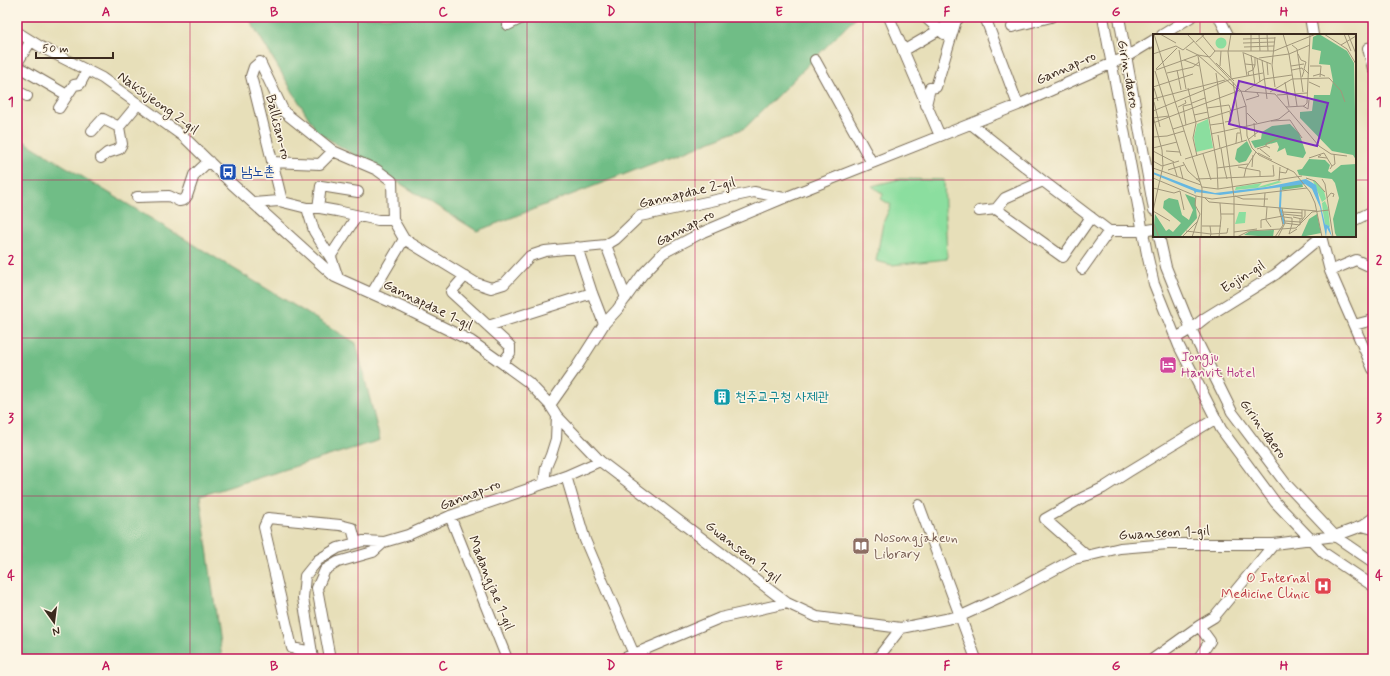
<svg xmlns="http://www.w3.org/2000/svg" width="1390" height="676" viewBox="0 0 1390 676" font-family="Mynerve,'Poor Story',sans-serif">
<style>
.green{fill:#8bde9f;stroke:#63845e}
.forest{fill:#70bd86;stroke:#567452}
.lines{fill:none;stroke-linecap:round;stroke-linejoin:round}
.minor-casing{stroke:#776954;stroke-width:12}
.minor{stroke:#fff;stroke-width:10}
.grid{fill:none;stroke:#c2185b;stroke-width:1;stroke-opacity:0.55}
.labels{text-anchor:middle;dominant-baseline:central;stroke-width:3;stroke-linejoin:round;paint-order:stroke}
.street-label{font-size:14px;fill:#3b2a1e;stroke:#fcf5e5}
.transit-label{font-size:14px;fill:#164399;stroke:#fcf5e5;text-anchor:start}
.hotel-label{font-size:14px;fill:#b23c85;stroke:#fcf5e5;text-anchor:start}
.culture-label{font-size:14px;fill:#0d838f;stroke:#fcf5e5;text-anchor:start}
.education-label{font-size:14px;fill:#785e54;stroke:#fcf5e5;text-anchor:start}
.health-label{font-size:14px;fill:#be3a42;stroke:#fcf5e5;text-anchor:end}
.inset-river{fill:none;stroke:#66b7e1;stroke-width:2}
.inset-road{fill:none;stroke:#a2977b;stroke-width:1}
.view{fill:#7b2cbf;fill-opacity:0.15;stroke:#7b2cbf;stroke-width:2}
.inset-edge{fill:none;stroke:#3b2a1e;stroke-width:2}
.neatline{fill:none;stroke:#c2185b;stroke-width:1.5}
.grid-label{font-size:13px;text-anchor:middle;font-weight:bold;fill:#c2185b}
</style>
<rect width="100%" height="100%" fill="#fcf5e5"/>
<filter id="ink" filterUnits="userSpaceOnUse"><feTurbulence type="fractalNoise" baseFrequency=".025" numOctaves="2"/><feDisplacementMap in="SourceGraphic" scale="8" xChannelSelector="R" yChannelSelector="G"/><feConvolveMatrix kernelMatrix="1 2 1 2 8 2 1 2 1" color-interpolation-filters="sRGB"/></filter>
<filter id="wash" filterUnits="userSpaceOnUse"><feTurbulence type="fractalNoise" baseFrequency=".012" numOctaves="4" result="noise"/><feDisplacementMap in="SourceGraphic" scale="16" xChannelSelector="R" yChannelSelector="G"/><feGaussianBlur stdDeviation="0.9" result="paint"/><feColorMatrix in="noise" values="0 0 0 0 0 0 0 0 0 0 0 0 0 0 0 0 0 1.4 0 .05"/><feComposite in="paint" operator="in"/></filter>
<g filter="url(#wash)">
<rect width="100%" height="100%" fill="#e7dfb9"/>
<path class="green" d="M 899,179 L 944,180 L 947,259 L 892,265 L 876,261 L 883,223 L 891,205 L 881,199 L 883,194 L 872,186 Z"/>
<path class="forest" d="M 248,17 L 856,17 L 745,128 L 477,231 L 317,132 Z
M 17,137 L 356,343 L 380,440 L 200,496 L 222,659 L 17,659 Z"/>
</g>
<g filter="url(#ink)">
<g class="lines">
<defs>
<path id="minor" d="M 889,17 L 940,136
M 925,17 L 944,34
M 985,17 L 1018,105
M 1103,17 L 1147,254 L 1154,284 L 1179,346 L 1221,429 L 1275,502 L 1324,553 L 1373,586
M 1119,17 L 1154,210
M 1219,17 L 1228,35
M 1310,17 L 1313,35
M 508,25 L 524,17
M 1012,27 L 1051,17
M 17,32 L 41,47 L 102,78 L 184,137 L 232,184 L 335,277 L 404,308 L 471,341 L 502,363 L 528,382 L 550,405 L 557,416 L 600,461 L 787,603 L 817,617 L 901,628 L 961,616 L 1013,592 L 1074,559 L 1120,548 L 1168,544 L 1274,544 L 1335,536 L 1362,526 L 1373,529
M 1162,35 L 1191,17
M 1373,47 L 1368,48 L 1373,69
M 903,51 L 958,19
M 815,60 L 872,163
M 17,63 L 31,41
M 17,66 L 67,95
M 17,91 L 27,96
M 926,105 L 930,88 L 936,87 L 957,17
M 59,108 L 74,85 L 80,84 L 87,71
M 971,124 L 1043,181 L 1109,231 L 1142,231 L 1154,229
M 92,131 L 103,119 L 119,127
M 101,158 L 107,153 L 119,149 L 122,144 L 119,127 L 138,104
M 272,162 L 320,164 L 333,151
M 1043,181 L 1005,198 L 996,209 L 1063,257 L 1091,217
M 137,197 L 169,196 L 179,201 L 184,200 L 187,196 L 194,175 L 209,161
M 282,201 L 251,76 L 254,67 L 260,62 L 284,112 L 333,151 L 377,170 L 392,181 L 393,220 L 404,239 L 476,283 L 491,288 L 504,284 L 530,256 L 545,251 L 606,245 L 616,239 L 640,216 L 754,192 L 784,198
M 253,203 L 279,201 L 307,208 L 320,208 L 337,211 L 378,220 L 393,220
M 307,208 L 314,231 L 332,260 L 338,278
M 318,208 L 321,186 L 358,192
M 979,211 L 996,209
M 1355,220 L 1373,211
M 1159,236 L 1166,267 L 1191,329 L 1232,412 L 1286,484 L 1335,536 L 1373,562
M 1321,236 L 1330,271 L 1373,369
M 606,245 L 626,298
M 577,247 L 592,293 L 604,324
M 330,257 L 357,216
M 1082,269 L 1109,231
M 1330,271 L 1356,260 L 1369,266 L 1373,264
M 465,276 L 451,292 L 510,346 L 510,353 L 502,363
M 372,293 L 404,239
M 1354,325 L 1373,320
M 488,326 L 592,293
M 1176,338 L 1191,329 L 1205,318 L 1276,274 L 1322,236
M 550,405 L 576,368 L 604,324 L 617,310 L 642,275 L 663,253 L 703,232 L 784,198 L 1018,105 L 1126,57 L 1154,40
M 566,476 L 585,540 L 636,659
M 544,482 L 546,467 L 551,455 L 556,439 L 557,416
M 919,505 L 976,659
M 450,516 L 507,659
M 1362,526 L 1373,518
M 1087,556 L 1045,519 L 1082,498 L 1103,488 L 1128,472 L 1215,419
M 1199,626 L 1210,641 L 1200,656 L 1202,659
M 312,652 L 292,648 L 264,527 L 268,518 L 340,525 L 352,528 L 356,543
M 313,659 L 303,598 L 305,576 L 318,560 L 338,548 L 363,541 L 384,542 L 408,535 L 450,516 L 566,476 L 600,461
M 330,659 L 317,588 L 325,570 L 338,562 L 373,552 L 384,542
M 622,659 L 720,618 L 787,603
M 877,659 L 901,628
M 1153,659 L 1199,626 L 1214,617 L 1274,544"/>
</defs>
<use href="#minor" class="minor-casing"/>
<use href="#minor" class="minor"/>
</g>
</g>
<path class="grid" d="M 190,17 L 190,659M 358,17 L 358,659M 527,17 L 527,659M 695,17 L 695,659M 863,17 L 863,659M 1032,17 L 1032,659M 1200,17 L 1200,35M 17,180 L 1154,180M 1355,180 L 1373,180M 1200,236 L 1200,659M 17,338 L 1373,338M 17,496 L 1373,496"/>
<defs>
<symbol id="bus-square" viewBox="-11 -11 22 22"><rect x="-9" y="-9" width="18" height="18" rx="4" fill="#1a4fb4" stroke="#fcf5e5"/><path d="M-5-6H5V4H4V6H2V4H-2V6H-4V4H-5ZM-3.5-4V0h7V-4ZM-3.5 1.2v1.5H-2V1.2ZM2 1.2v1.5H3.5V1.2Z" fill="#fff"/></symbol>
<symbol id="hotel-square" viewBox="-11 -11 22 22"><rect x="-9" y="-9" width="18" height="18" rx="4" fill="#d1479c" stroke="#fcf5e5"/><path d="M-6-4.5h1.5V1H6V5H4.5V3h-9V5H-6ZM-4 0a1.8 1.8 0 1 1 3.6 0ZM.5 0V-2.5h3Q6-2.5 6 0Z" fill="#fff"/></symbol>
<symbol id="building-square" viewBox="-11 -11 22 22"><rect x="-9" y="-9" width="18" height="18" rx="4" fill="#0f9aa8" stroke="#fcf5e5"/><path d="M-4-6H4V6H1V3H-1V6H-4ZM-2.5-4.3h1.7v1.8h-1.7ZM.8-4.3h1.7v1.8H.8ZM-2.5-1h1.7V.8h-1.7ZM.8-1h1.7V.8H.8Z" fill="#fff"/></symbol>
<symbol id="library-square" viewBox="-11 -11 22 22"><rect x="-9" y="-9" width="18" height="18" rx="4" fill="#8d6e63" stroke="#fcf5e5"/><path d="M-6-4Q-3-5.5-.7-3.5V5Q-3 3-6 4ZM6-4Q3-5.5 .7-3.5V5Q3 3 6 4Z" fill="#fff"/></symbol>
<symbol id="hospital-square" viewBox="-11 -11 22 22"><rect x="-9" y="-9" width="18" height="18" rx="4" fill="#e0444e" stroke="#fcf5e5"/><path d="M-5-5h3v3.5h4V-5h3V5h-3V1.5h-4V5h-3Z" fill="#fff"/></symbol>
</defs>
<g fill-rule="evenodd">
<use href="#bus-square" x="218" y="162" width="20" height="20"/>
<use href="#hotel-square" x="1158" y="355" width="20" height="20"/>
<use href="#building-square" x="712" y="387" width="20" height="20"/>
<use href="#library-square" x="851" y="536" width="20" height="20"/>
<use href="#hospital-square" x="1313" y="576" width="20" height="20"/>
</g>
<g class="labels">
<g class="street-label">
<text transform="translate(1066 68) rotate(-24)">Gannap-ro</text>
<text transform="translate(1128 74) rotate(79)">Girin-daero</text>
<text transform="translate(158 103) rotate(36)">Naksujeong 2-gil</text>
<text transform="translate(278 127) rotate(76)">Ballisan-ro</text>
<text transform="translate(687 193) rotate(-13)">Gannapdae 2-gil</text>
<text transform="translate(685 228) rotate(-28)">Gannap-ro</text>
<text transform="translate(1243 277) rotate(-32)">Eojin-gil</text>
<text transform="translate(428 305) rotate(26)">Gannapdae 1-gil</text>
<text transform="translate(1263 429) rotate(54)">Girin-daero</text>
<text transform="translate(470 495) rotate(-21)">Gannap-ro</text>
<text transform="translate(1164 533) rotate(-3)">Gwanseon 1-gil</text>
<text transform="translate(743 552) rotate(38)">Gwanseon 1-gil</text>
<text transform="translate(491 583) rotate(68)">Madangjae 1-gil</text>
</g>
<g class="transit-label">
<text x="241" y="172">남노촌</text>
</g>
<g class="hotel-label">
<text x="1181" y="357">Jongju<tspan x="1181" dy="16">Hanvit Hotel</tspan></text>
</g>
<g class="culture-label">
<text x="735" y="397">천주교구청 사제관</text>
</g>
<g class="education-label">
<text x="874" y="538">Nosongjakeun<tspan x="874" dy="16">Library</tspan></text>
</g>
<g class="health-label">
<text x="1310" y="578">O Internal<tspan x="1310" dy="16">Medicine Clinic</tspan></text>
</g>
</g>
<g transform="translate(1153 34)">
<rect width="203" height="203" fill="#e7dfb9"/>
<path d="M62.5 9a5.5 5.5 0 1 1 11 0a5.5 5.5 0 1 1-11 0ZM 55,85 L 60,114 L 43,118 L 41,103 L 44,90 ZM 125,147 L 129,148 L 112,153 L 82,156 L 83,153 L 109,149 L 105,153 ZM 160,147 L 162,147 L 171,157 L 173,165 L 169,168 ZM 172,167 L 175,174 L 177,193 L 172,190 L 170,178 L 169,169 ZM 86,178 L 93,178 L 92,189 L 82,190 Z" fill="#8bde9f"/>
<path d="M 166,0 L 194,17 L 201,29 L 203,126 L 200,121 L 179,117 L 147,84 L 147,78 L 159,77 L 161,61 L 177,61 L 180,47 L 177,31 L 166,30 L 168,17 L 159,15 L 160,3 ZM 137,90 L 146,99 L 153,119 L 150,124 L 134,121 L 132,114 L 124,118 L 126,113 L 124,108 L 102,114 L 98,107 L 108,105 L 109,98 L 119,92 ZM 94,107 L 99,117 L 93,127 L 86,129 L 82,125 L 84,115 ZM 156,125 L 172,126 L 177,131 L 175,137 L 178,139 L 188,131 L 203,130 L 203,203 L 184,203 L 182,199 L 180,185 L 186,164 L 182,149 L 179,145 L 146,141 L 144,136 L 149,135 ZM 144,149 L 149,149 L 150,153 L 129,156 L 129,152 ZM 32,160 L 42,164 L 44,184 L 27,203 L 0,203 L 2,180 L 13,197 L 16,195 L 20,198 L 28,189 L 10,174 L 11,167 L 16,164 L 25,166 L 29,181 L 36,186 L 40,176 ZM 164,180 L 168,199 L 148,203 L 156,185 ZM 121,196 L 120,203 L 91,201 L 97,197 Z" fill="#70bd86"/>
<path d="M 0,138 L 44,155 L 62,159 L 113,153 L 153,145 L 163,151 L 172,190 L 176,192 L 179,203 L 174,194 L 173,203 L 167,173 L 159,155 L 152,150 L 67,161 L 43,158 L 42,160 L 41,157 L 0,140 Z" fill="#66b7e1"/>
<path class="inset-river" d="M 128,152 L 127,173 L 131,190"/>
<path class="inset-road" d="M 1,0 L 49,154 L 48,203M 7,0 L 23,9M 34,0 L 88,57 L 93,72 L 94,102 L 99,114 L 106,121 L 141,138 L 157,158 L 162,169 L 169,203M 48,0 L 62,17M 78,0 L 75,18 L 78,44M 98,0 L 98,17M 106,0 L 107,17M 114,0 L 115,17M 130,0 L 136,20 L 144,72M 171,0 L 194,15 L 203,30M 191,0 L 198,17M 195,0 L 203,20M 90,5 L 122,4M 43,8 L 52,0M 90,9 L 121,8M 139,11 L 144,15 L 150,58M 188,11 L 203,2M 23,12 L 30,16 L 41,7M 91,13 L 121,12M 33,15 L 45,21 L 86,57 L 122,60 L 166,112 L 178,120 L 194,122M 26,16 L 33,55M 62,17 L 121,17 L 163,0M 90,18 L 94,42M 91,19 L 118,30M 0,20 L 23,12M 145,20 L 148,26 L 153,28 L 151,35 L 156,40M 98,21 L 102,51M 45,22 L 64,131 L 65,155M 104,24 L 107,48M 106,24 L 136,20 L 157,11M 31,26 L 46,32M 109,26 L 114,65M 114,28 L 115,41M 63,29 L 81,47M 92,30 L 102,31 L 102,23M 67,32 L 68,17M 138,32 L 151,30M 157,32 L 168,32 L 167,43M 3,35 L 24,14M 3,36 L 45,21 L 57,23 L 62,17M 24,36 L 28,56M 139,36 L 149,34 L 151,37 L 149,43M 2,37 L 28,122M 14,39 L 40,33 L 46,28M 63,39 L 81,163 L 81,203M 96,42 L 95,38 L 100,36 L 102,31M 160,42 L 167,40 L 172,42M 80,48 L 89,108M 132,48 L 136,72M 156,48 L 167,53M 0,53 L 40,40M 122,53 L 119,31 L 122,3M 1,54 L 5,67M 35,54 L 43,89 L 40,104 L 44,122M 92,57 L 111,45 L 139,41M 117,58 L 139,45 L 176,44 L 188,57 L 192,68M 124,61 L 154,59M 0,65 L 72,46M 93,66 L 106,62 L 104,59M 1,68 L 7,93M 39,69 L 52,64M 150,72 L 155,75 L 156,66M 25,73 L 33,69 L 32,66M 133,73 L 151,72 L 154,69 L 157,0M 54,74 L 76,71 L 78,77M 0,77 L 78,45 L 110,39M 31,78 L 30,72 L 39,70M 31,78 L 33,91M 94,79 L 104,89M 41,81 L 55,78M 0,82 L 9,116 L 10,132 L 0,177M 0,84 L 16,82M 118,87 L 137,86 L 149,104M 72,88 L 78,87 L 77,78M 0,89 L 85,57M 101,89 L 102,103M 57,91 L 71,89M 20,95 L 93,72M 58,100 L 126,85 L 136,77M 65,101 L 67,114M 0,103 L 14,102 L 31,97M 96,105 L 106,97M 83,109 L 84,99 L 87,99M 113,112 L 113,110 L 121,106 L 132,102M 0,114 L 24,108M 68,114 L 71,133M 104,115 L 113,112 L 117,114M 107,115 L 117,123M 0,117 L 21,128M 13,117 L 27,118M 105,119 L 119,126M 171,119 L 179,132 L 177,135M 50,120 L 58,146M 168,121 L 165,123 L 174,124M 156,124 L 171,119M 32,125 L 94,106M 0,127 L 9,132 L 26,127M 30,128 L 35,137 L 47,148M 20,129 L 24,142M 179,132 L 182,130 L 181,120M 27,133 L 30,145M 71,133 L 74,145M 85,133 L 107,137 L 107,142M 99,133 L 100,121M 0,134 L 48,151M 64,134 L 95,130M 15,136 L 31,131M 126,138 L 133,139 L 135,134M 91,143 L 93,134 L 103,118M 0,144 L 43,162 L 59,165 L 154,154M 153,144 L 162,147 L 172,158M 43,145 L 121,142 L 120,131M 169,145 L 172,150 L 180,203M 126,147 L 127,133M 49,153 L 65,155 L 149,142M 0,154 L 21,159 L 27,157 L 31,176M 82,162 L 90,165 L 115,165M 52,164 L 56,168 L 164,177M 174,164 L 178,159 L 181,160 L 180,163M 111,173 L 112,159M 114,173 L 113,186 L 118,193M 0,177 L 17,187M 129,178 L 149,179 L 149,176M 68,180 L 81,180M 130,180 L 149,182 L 149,179M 131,183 L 139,184 L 139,190 L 147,191 L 147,185M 140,183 L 149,185 L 149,182M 132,187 L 147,188M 0,188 L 6,203M 132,189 L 139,190 L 136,200 L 144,195M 147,189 L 152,182 L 152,176M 49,192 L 68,192M 57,192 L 58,200 L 74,199 L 75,194M 108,194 L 108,186 L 130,182M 33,197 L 58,200 L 57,203M 81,198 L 104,195M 29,203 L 45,187M 39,203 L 47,180 L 42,171 L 43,162M 66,203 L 68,184 L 67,169M 84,203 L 96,197 L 143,194 L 159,178 L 176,176M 122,203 L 130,191 L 126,174M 125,203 L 132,189 L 129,174"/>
<path class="view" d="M 86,47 L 175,69 L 164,112 L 76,90 Z"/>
<rect width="203" height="203" class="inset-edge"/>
</g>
<rect width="1390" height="676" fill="none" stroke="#fcf5e5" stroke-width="44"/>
<g transform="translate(54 622) rotate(166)" stroke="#fcf5e5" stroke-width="3" paint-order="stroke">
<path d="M0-3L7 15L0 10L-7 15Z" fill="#3b2a1e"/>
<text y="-6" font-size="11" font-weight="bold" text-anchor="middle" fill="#3b2a1e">N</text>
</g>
<path d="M36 52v6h77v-6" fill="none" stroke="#3b2a1e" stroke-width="2"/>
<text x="42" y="52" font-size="12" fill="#3b2a1e" stroke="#fcf5e5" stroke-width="3" paint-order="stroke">50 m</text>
<rect x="22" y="22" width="1346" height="632" class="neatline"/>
<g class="grid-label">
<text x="106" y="16">A</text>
<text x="274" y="16">B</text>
<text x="443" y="16">C</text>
<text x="611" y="16">D</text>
<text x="779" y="16">E</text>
<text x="947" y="16">F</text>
<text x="1116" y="16">G</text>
<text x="1284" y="16">H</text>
<text x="11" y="106">1</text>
<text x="1379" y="106">1</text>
<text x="11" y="264">2</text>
<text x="1379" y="264">2</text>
<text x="11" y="422">3</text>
<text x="1379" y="422">3</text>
<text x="11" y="580">4</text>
<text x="1379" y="580">4</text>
<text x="106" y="670">A</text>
<text x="274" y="670">B</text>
<text x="443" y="670">C</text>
<text x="611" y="670">D</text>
<text x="779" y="670">E</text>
<text x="947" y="670">F</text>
<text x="1116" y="670">G</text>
<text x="1284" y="670">H</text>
</g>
</svg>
